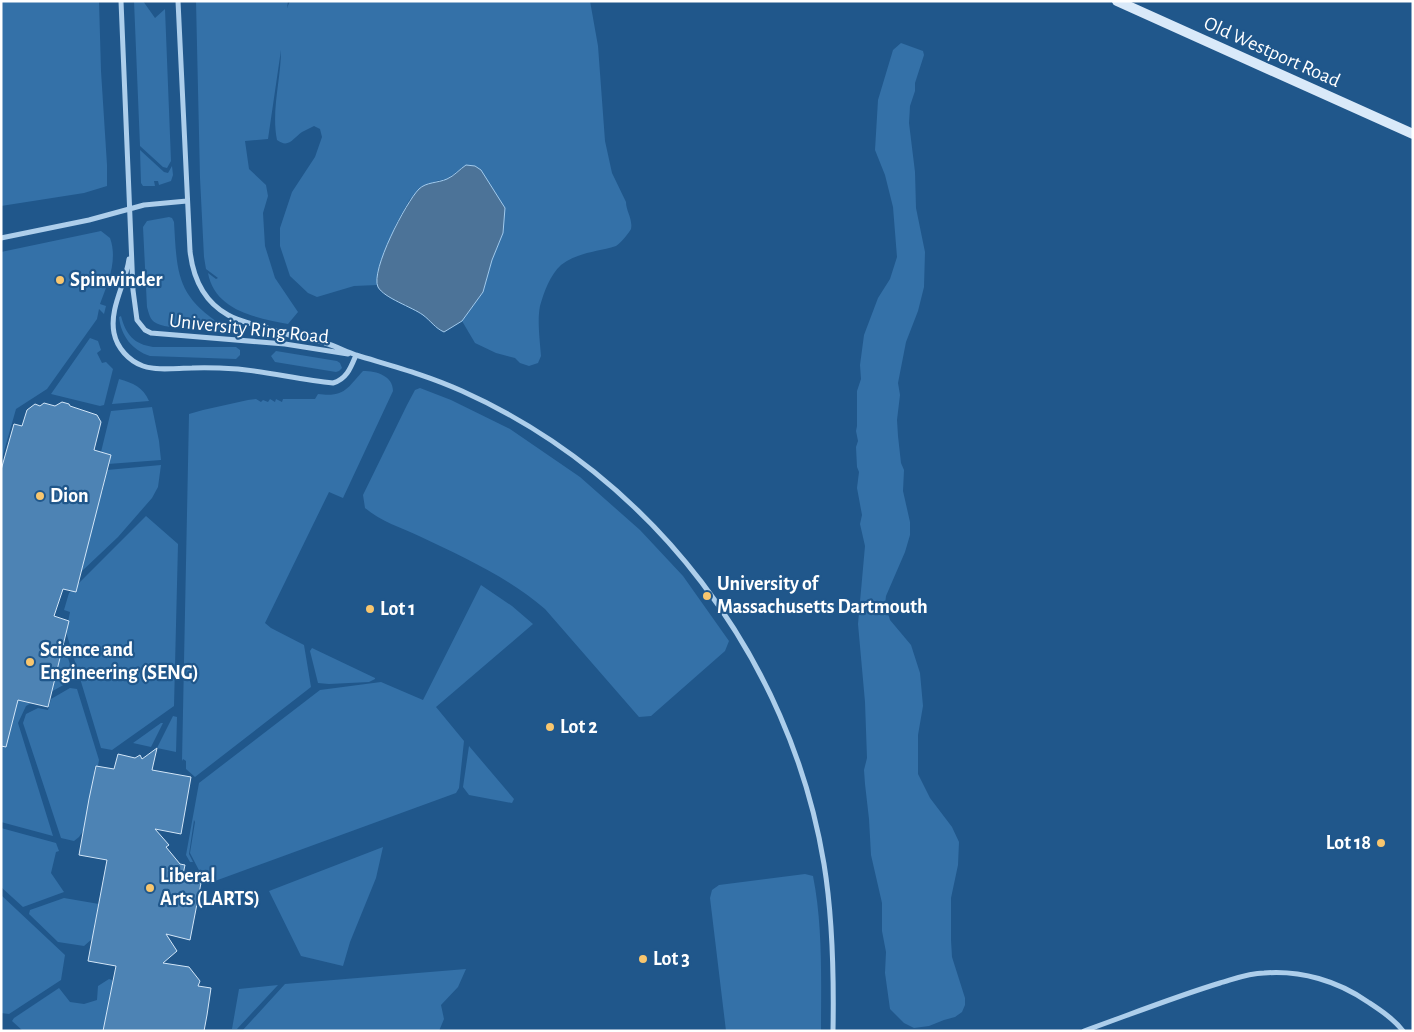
<svg xmlns="http://www.w3.org/2000/svg" width="1414" height="1032" viewBox="0 0 1414 1032" font-family="'Alegreya Sans',sans-serif">
<style>
.green{fill:#3471a8}
.water{fill:#4c7398;stroke:#a1caed}
.building{fill:#4d83b4;stroke:#d2e6f8}
.lines{fill:none;stroke-linecap:round;stroke-linejoin:round}
.street{stroke:#adceeb;stroke-width:5}
.secondary{stroke:#d9e9f9;stroke-width:10}
.poi-dot{fill:#f8c66e;stroke:#20578b;stroke-width:2}
.labels{text-anchor:middle;dominant-baseline:central;stroke-width:4.5;stroke-linejoin:round;paint-order:stroke}
.street-label{font-size:20px;fill:#fff;stroke:#20578b}
.poi-label{font-size:20px;font-weight:bold;fill:#fff;stroke:#20578b;text-anchor:start}
</style>
<rect width="100%" height="100%" fill="#20578b"/>
<path class="green" d="M 1,1 L 99,1 L 101,71 L 107,165 L 107,186 L 84,193 L 1,206 Z
M 134,1 L 143,1 L 155,18 L 165,9 L 171,161 L 167,168 L 163,167 L 140,146 Z
M 196,1 L 288,1 L 287,8 L 290,1 L 590,1 L 598,46 L 605,141 L 612,173 L 626,202 C 626,211 633,219 631,229 C 629,233 620,244 616,246 C 597,252 578,252 561,265 C 550,275 544,292 540,306 C 537,320 540,342 541,356 L 538,363 L 529,366 L 520,363 L 515,358 L 496,353 L 475,343 L 462,321 L 483,292 L 492,260 L 503,233 L 466,165 L 447,179 L 436,181 L 410,199 L 396,224 L 377,273 L 377,285 L 354,286 L 317,297 L 308,293 L 290,276 L 280,246 L 280,228 L 292,192 L 315,157 L 322,137 L 320,129 L 314,126 C 310,128 306,130 302,132 C 293,138 289,149 277,140 C 271,111 281,79 281,50 L 268,139 L 245,141 L 249,169 L 266,185 L 268,196 L 263,213 L 265,246 L 275,278 L 298,312 L 288,324 C 257,318 215,311 208,273 L 216,279 L 218,278 L 206,269 L 204,257 L 200,178 Z
M 901,43 L 923,51 L 924,55 L 915,83 L 915,91 L 910,106 L 909,123 L 915,172 L 916,208 L 925,252 L 924,287 L 918,311 L 906,342 L 898,383 L 900,395 L 897,420 L 898,436 L 901,463 L 904,470 L 903,491 L 910,522 L 910,535 L 905,552 L 886,596 L 885,604 L 890,620 L 911,645 L 920,673 L 923,706 L 918,735 L 918,774 L 930,798 L 952,827 L 959,842 L 958,865 L 951,898 L 951,940 L 952,957 L 965,998 L 965,1005 L 962,1012 L 955,1017 L 944,1020 L 929,1026 L 914,1028 L 904,1023 L 890,1009 L 885,973 L 886,952 L 882,931 L 882,903 L 871,855 L 869,819 L 865,784 L 864,770 L 867,758 L 865,702 L 858,624 L 865,546 L 860,524 L 862,515 L 857,488 L 859,472 L 857,467 L 856,447 L 858,441 L 856,431 L 857,426 L 857,391 L 861,379 L 860,365 L 864,335 L 878,298 L 890,279 L 897,257 L 893,207 L 885,175 L 875,150 L 878,100 L 893,50 Z
M 140,150 L 164,172 L 168,173 L 172,166 L 173,175 L 171,181 L 159,185 L 158,181 L 154,181 L 155,186 L 143,186 L 141,183 Z
M 169,217 L 172,218 L 174,222 C 177,272 176,296 222,325 L 223,329 C 211,331 165,329 156,323 C 150,320 149,314 147,307 L 143,227 L 147,221 Z
M 101,231 L 110,238 C 118,260 108,283 100,304 L 106,306 L 104,314 L 99,309 L 97,319 L 47,389 L 16,409 L 1,462 L 1,252 Z
M 121,316 C 126,335 134,344 153,347 L 236,347 L 240,350 L 240,355 L 236,359 L 150,356 C 132,350 121,336 119,317 Z
M 90,338 L 98,341 L 101,350 L 97,353 L 102,363 L 106,362 L 113,369 L 104,405 L 100,406 L 51,394 Z
M 276,351 L 337,361 L 340,363 L 342,368 L 339,371 L 336,372 L 275,362 L 271,356 Z
M 363,371 C 377,371 393,376 393,391 L 343,498 L 329,492 L 265,623 L 271,628 L 304,645 L 311,687 L 195,777 L 186,769 L 186,761 L 183,759 L 182,761 L 189,414 L 203,410 L 248,400 L 256,399 L 261,402 L 263,400 L 268,402 L 270,399 L 275,402 L 276,399 L 282,402 L 283,399 L 315,399 L 318,394 C 345,398 348,387 363,371 Z
M 119,379 C 133,383 143,387 149,401 L 112,404 Z
M 420,388 L 451,400 L 510,429 L 580,477 L 640,530 L 683,576 L 729,641 L 725,651 L 651,716 L 639,717 L 545,609 C 508,577 463,557 419,536 C 402,528 380,521 365,508 L 363,495 L 407,405 L 415,390 Z
M 152,407 L 159,441 L 161,460 L 108,464 L 111,455 L 101,452 L 111,411 Z
M 161,465 L 158,487 L 152,498 L 118,537 L 63,589 L 88,490 L 102,493 L 107,470 Z
M 146,516 L 178,544 L 174,706 L 112,750 L 101,748 L 66,632 L 70,612 L 64,610 L 69,593 Z
M 481,585 L 512,606 L 533,624 L 436,707 L 464,741 L 459,788 L 456,793 L 215,881 L 203,878 L 190,853 L 195,822 L 194,820 L 189,854 L 193,862 L 190,862 L 186,855 L 199,783 L 320,690 L 381,682 L 423,700 Z
M 63,642 L 74,677 L 74,679 L 26,706 L 18,723 L 53,836 L 1,822 L 1,711 L 5,697 L 27,702 L 39,692 Z
M 312,648 L 375,678 L 375,679 L 369,682 L 329,684 L 318,683 L 310,651 Z
M 70,688 L 77,689 L 99,760 L 98,766 L 95,766 L 86,832 L 83,831 L 79,837 L 74,841 L 61,838 L 23,723 L 26,714 L 38,708 L 48,710 L 51,699 Z
M 173,716 L 177,717 L 176,752 L 157,748 Z
M 161,723 L 163,723 L 151,747 L 133,743 Z
M 469,746 L 514,799 L 512,803 L 469,795 L 463,787 Z
M 1,828 L 56,843 L 59,851 L 56,852 L 51,873 L 64,892 L 23,907 L 1,887 Z
M 383,847 L 376,878 L 350,942 L 343,966 L 301,956 L 269,891 Z
M 805,874 L 813,876 C 823,926 821,979 821,1031 L 726,1031 L 710,898 L 712,890 L 719,885 Z
M 1,895 L 65,955 L 61,980 L 9,1014 L 1,1013 Z
M 64,898 L 99,904 L 94,927 L 100,932 L 84,946 L 58,942 L 29,914 L 30,910 Z
M 466,969 L 458,987 L 441,1005 L 444,1019 L 439,1031 L 242,1031 L 285,984 Z
M 109,979 L 112,980 L 113,983 L 109,999 L 113,1000 L 103,1031 L 23,1031 L 12,1021 L 14,1018 L 59,988 L 70,1002 L 84,1004 L 97,1000 L 98,986 Z
M 278,985 L 237,1029 L 232,1029 L 239,989 Z"/>
<path class="water" d="M 466,165 L 475,166 L 481,170 L 505,208 L 503,233 L 492,260 L 483,292 L 462,321 L 444,332 C 435,328 431,321 423,315 C 412,307 384,298 378,287 C 370,271 406,202 419,189 C 426,182 438,183 447,179 C 454,176 460,169 466,165 Z"/>
<path class="building" d="M 62,402 L 69,404 L 70,406 L 97,415 L 101,422 L 94,450 L 111,455 L 76,592 L 63,589 L 54,616 L 69,621 L 48,707 L 18,700 L 6,747 L 1,746 L 1,470 L 14,424 L 22,426 L 27,410 L 35,404 L 40,406 L 44,403 L 55,406 Z
M 157,748 L 152,770 L 191,777 L 181,834 L 155,829 L 169,845 L 166,847 L 180,864 L 185,865 L 182,879 L 201,883 L 190,940 L 166,934 L 177,951 L 163,963 L 189,967 L 200,981 L 198,986 L 211,988 L 207,1015 L 204,1031 L 103,1031 L 116,966 L 88,961 L 107,860 L 79,855 L 89,799 L 96,766 L 114,769 L 118,754 L 135,758 L 140,755 L 142,759 Z"/>
<g class="lines">
<path class="street" d="M 121,1 L 133,290 L 137,320 L 145,330 L 151,333 L 285,344 L 348,354
M 178,1 L 190,251 C 193,278 203,301 228,315 C 238,321 249,323 260,326 C 272,329 285,334 297,337 C 306,339 316,340 325,343 C 335,346 345,351 356,355 C 392,366 427,375 462,391 C 652,476 790,658 824,864 C 833,919 834,975 833,1031
M 1,238 L 89,220 L 144,205 L 187,201
M 129,259 C 126,283 109,308 114,333 C 117,348 129,361 143,366 C 158,371 177,368 192,368 C 207,367 223,368 238,369 C 270,372 301,380 333,383 C 347,379 351,367 356,355
M 1084,1031 C 1129,1015 1174,997 1220,983 C 1234,979 1249,973 1264,973 C 1301,970 1338,981 1368,1002 C 1380,1010 1394,1019 1403,1031"/>
<path class="secondary" d="M 1117,1 L 1413,134"/>
</g>
<g class="poi-dot">
<circle cx="60" cy="280" r="5"/>
<circle cx="40" cy="496" r="5"/>
<circle cx="707" cy="596" r="5"/>
<circle cx="370" cy="609" r="5"/>
<circle cx="30" cy="662" r="5"/>
<circle cx="550" cy="727" r="5"/>
<circle cx="1381" cy="843" r="5"/>
<circle cx="150" cy="888" r="5"/>
<circle cx="643" cy="959" r="5"/>
</g>
<g class="labels">
<g class="street-label">
<text transform="translate(1272 52) rotate(24)">Old Westport Road</text>
<text transform="translate(249 329) rotate(6)">University Ring Road</text>
</g>
<g class="poi-label">
<text x="70" y="280">Spinwinder</text>
<text x="50" y="496">Dion</text>
<text x="717" y="584">University of<tspan x="717" dy="23">Massachusetts Dartmouth</tspan></text>
<text x="380" y="609">Lot 1</text>
<text x="40" y="650">Science and<tspan x="40" dy="23">Engineering (SENG)</tspan></text>
<text x="560" y="727">Lot 2</text>
<text x="1371" y="843" text-anchor="end">Lot 18</text>
<text x="160" y="876">Liberal<tspan x="160" dy="23">Arts (LARTS)</tspan></text>
<text x="653" y="959">Lot 3</text>
</g>
</g>
<rect width="1414" height="1032" fill="none" stroke="#ffffff" stroke-width="5"/>
</svg>
